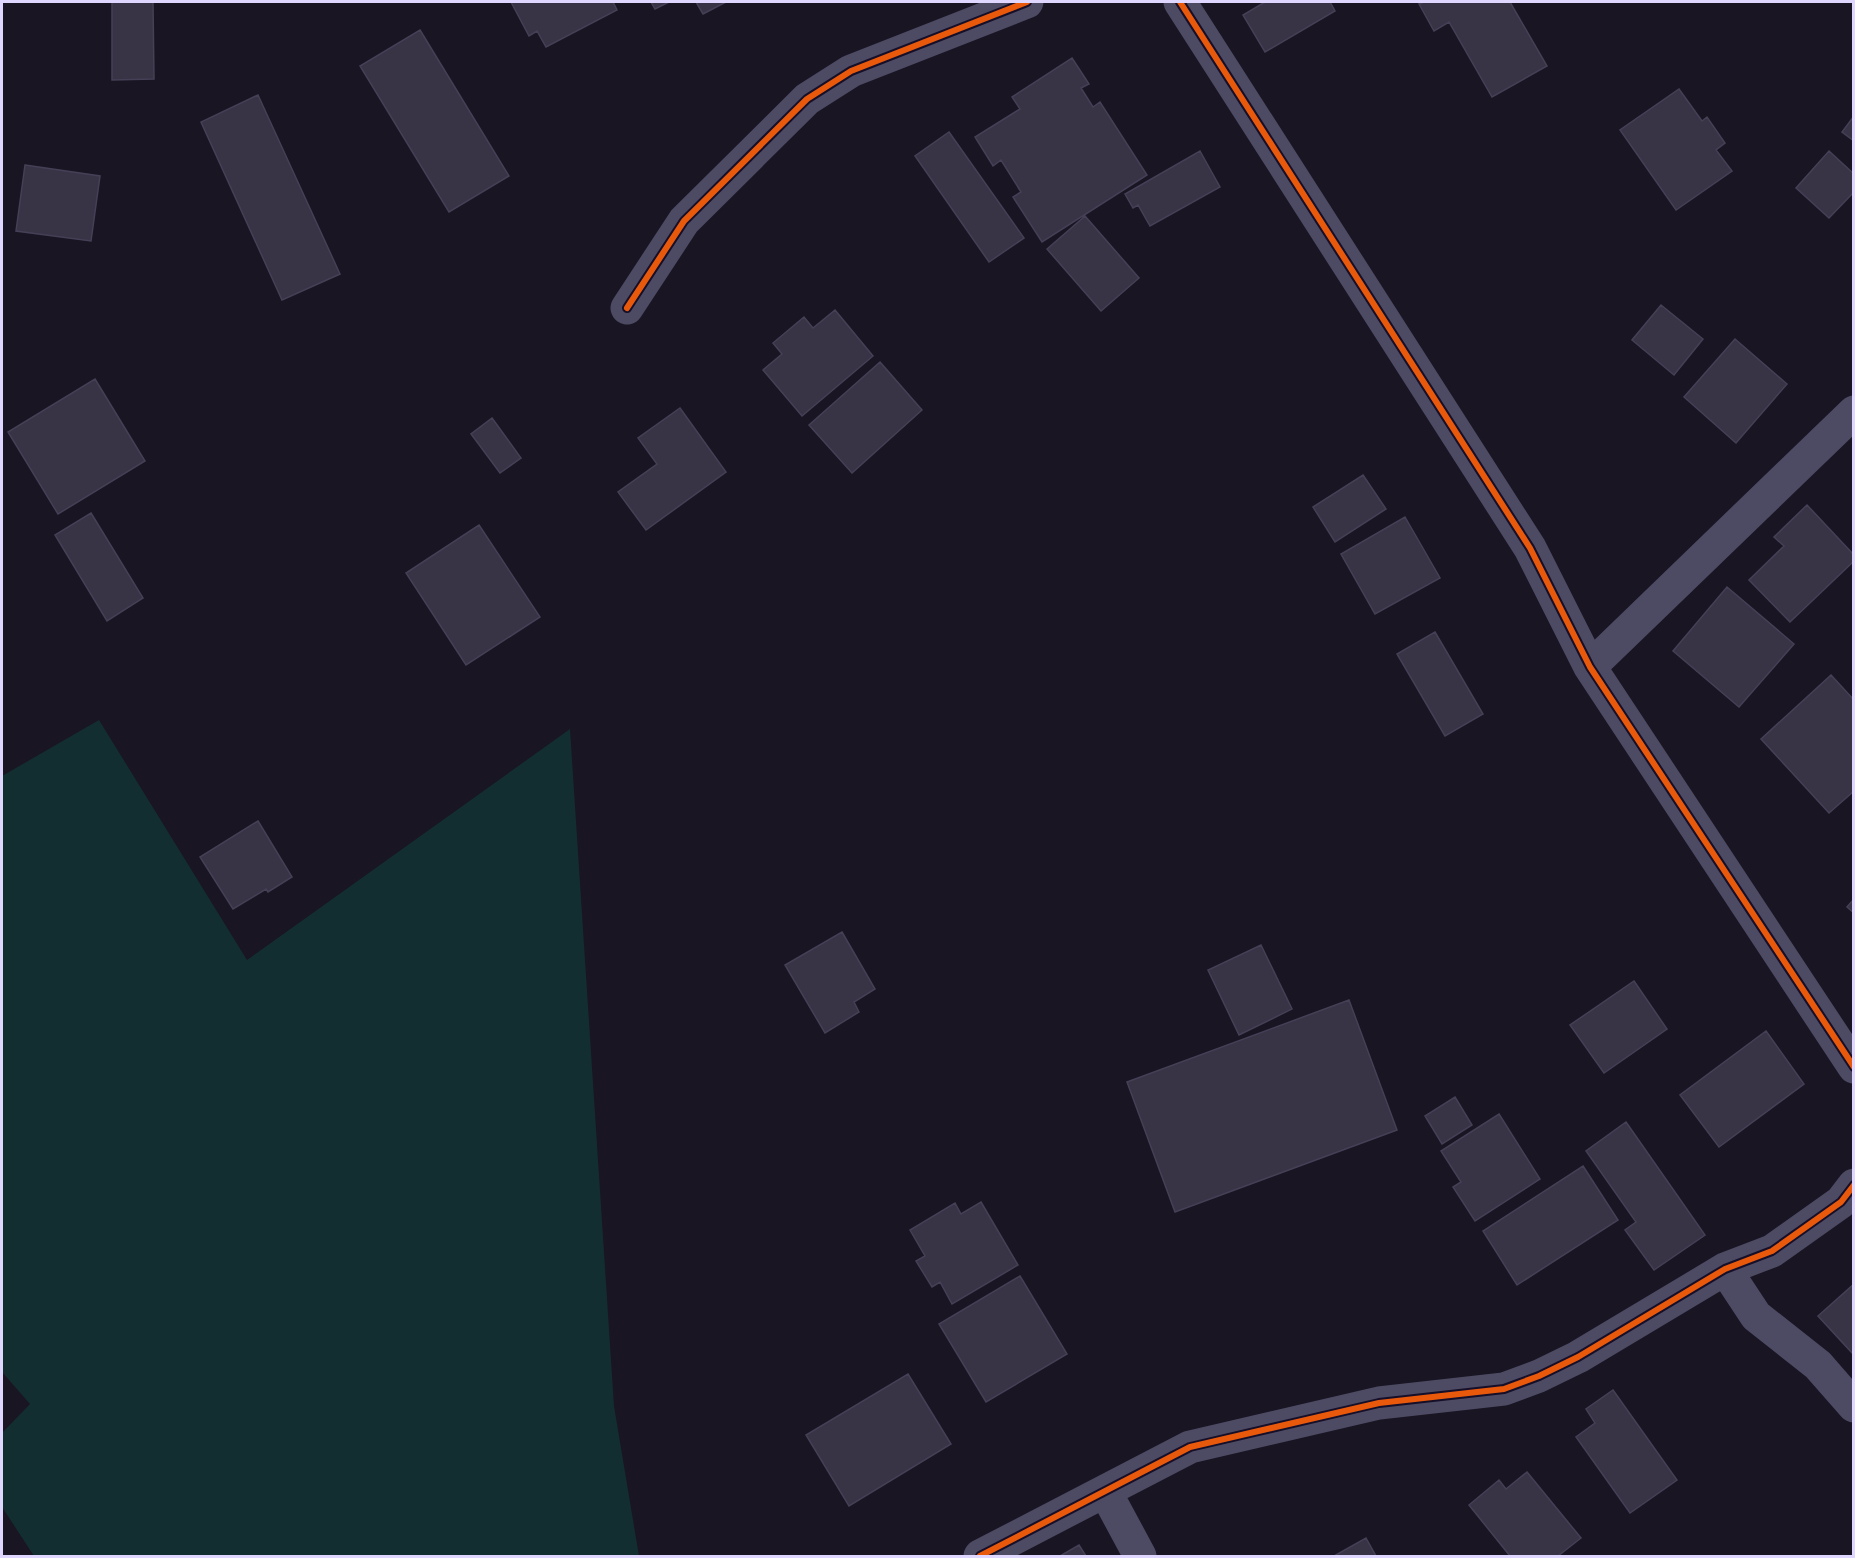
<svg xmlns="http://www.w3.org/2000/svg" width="1855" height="1558" viewBox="0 0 1855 1558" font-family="Montserrat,sans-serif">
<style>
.green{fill:#132e31}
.building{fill:#383345;stroke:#464057;stroke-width:1.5}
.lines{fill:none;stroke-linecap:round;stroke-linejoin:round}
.minor{stroke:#4d4a64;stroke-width:33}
.cycleway-casing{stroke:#160f29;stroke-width:10}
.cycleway{stroke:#e8590c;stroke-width:6}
</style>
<rect width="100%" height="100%" fill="#191523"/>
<path class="green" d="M 99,720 L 247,960 L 570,729 L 614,1406 L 639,1556 L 34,1556 L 2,1507 L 2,1433 L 30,1404 L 2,1372 L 2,776 Z"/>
<path class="building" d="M 112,2 L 153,2 L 154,79 L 112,80 Z
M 511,2 L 613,2 L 617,10 L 546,47 L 537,31 L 529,36 Z
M 651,2 L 669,2 L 655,9 Z
M 696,2 L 726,2 L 703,14 Z
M 1265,2 L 1330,2 L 1335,11 L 1265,52 L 1243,15 Z
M 1424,2 L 1510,2 L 1547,66 L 1492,97 L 1449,22 L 1434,31 L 1419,4 Z
M 420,30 L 509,176 L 449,212 L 360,66 Z
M 1072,58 L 1089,84 L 1081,88 L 1093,107 L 1100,102 L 1147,175 L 1042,242 L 1013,197 L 1021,192 L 1001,160 L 993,166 L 975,137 L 1020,109 L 1012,97 Z
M 1679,89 L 1702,121 L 1707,117 L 1725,143 L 1716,150 L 1732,171 L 1676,210 L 1620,130 Z
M 258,95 L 340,274 L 282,300 L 201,122 Z
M 1854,116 L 1854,141 L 1842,132 Z
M 949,132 L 1024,238 L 989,262 L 915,156 Z
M 1200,151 L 1220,187 L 1150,226 L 1138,205 L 1133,208 L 1125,194 Z
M 1829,151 L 1854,174 L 1854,192 L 1829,218 L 1796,188 Z
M 25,165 L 100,176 L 91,241 L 16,231 Z
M 1085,216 L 1139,278 L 1101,311 L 1047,249 Z
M 1661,305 L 1703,339 L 1674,375 L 1632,340 Z
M 835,310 L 873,356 L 802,416 L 763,370 L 782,354 L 773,343 L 804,317 L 813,328 Z
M 1735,339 L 1787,384 L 1736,443 L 1684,397 Z
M 880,362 L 922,410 L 852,473 L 809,425 Z
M 95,379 L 145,461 L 58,514 L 8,432 Z
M 680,408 L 726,472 L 646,530 L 618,492 L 657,464 L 638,438 Z
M 492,418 L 521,458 L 500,473 L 471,434 Z
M 1363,475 L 1386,509 L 1335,542 L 1313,507 Z
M 1807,505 L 1854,555 L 1854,561 L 1790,622 L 1749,580 L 1784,546 L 1774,537 Z
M 91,513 L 143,598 L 107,621 L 55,535 Z
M 1405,517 L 1440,578 L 1375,614 L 1341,554 Z
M 479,525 L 540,617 L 466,665 L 406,573 Z
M 1727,587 L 1794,644 L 1739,707 L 1673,651 Z
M 1435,632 L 1483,714 L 1445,736 L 1397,654 Z
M 1831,675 L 1854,700 L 1854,791 L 1829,813 L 1761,739 Z
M 258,821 L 292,877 L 268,892 L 266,889 L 233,909 L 200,857 Z
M 1854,899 L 1854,913 L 1847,907 Z
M 842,932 L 875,989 L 854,1002 L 859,1012 L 825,1033 L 785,965 Z
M 1261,945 L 1292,1009 L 1239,1035 L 1208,970 Z
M 1634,981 L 1667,1029 L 1604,1073 L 1570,1025 Z
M 1349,1000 L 1397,1130 L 1175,1212 L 1127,1082 Z
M 1766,1031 L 1804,1084 L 1719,1147 L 1680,1095 Z
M 1455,1097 L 1472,1125 L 1442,1144 L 1425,1116 Z
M 1499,1114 L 1540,1179 L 1475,1221 L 1453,1187 L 1461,1182 L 1441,1151 Z
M 1626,1122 L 1705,1235 L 1654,1270 L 1625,1230 L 1636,1222 L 1586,1151 Z
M 1583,1166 L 1618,1220 L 1517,1285 L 1483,1231 Z
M 981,1202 L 1018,1265 L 952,1304 L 940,1282 L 932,1287 L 916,1261 L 925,1256 L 910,1230 L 955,1203 L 961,1214 Z
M 1020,1276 L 1067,1354 L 986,1402 L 939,1324 Z
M 1854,1284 L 1854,1355 L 1818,1316 Z
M 908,1374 L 951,1444 L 849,1506 L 806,1435 Z
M 1613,1390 L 1677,1480 L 1630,1513 L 1576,1437 L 1595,1423 L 1586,1409 Z
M 1527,1472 L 1581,1538 L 1558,1556 L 1510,1556 L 1469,1505 L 1499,1480 L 1506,1489 Z
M 1366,1538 L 1376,1556 L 1334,1556 Z
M 1079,1545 L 1086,1556 L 1060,1556 Z"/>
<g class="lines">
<path class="minor" d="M 1180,2 L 1530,548 L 1590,667 L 1854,1067
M 627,308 L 684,221 L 807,99 L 851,71 L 1027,2
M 1590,667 L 1854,412
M 1725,1269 L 1756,1316 L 1818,1365 L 1854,1406
M 1105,1491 L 1140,1556
M 980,1556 L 1190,1447 L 1379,1403 L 1504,1389 L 1539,1376 L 1578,1357 L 1725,1269 L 1772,1251 L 1841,1202 L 1854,1185"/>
<defs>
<path id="cycleway" d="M 1180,2 L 1530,548 L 1590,667 L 1854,1067
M 627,308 L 684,221 L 807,99 L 851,71 L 1027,2
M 980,1556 L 1190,1447 L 1379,1403 L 1504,1389 L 1539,1376 L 1578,1357 L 1725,1269 L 1772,1251 L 1841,1202 L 1854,1185"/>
</defs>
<use href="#cycleway" class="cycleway-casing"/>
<use href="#cycleway" class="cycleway"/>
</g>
<rect width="1855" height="1558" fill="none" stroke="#dfd7ff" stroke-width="6"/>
</svg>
